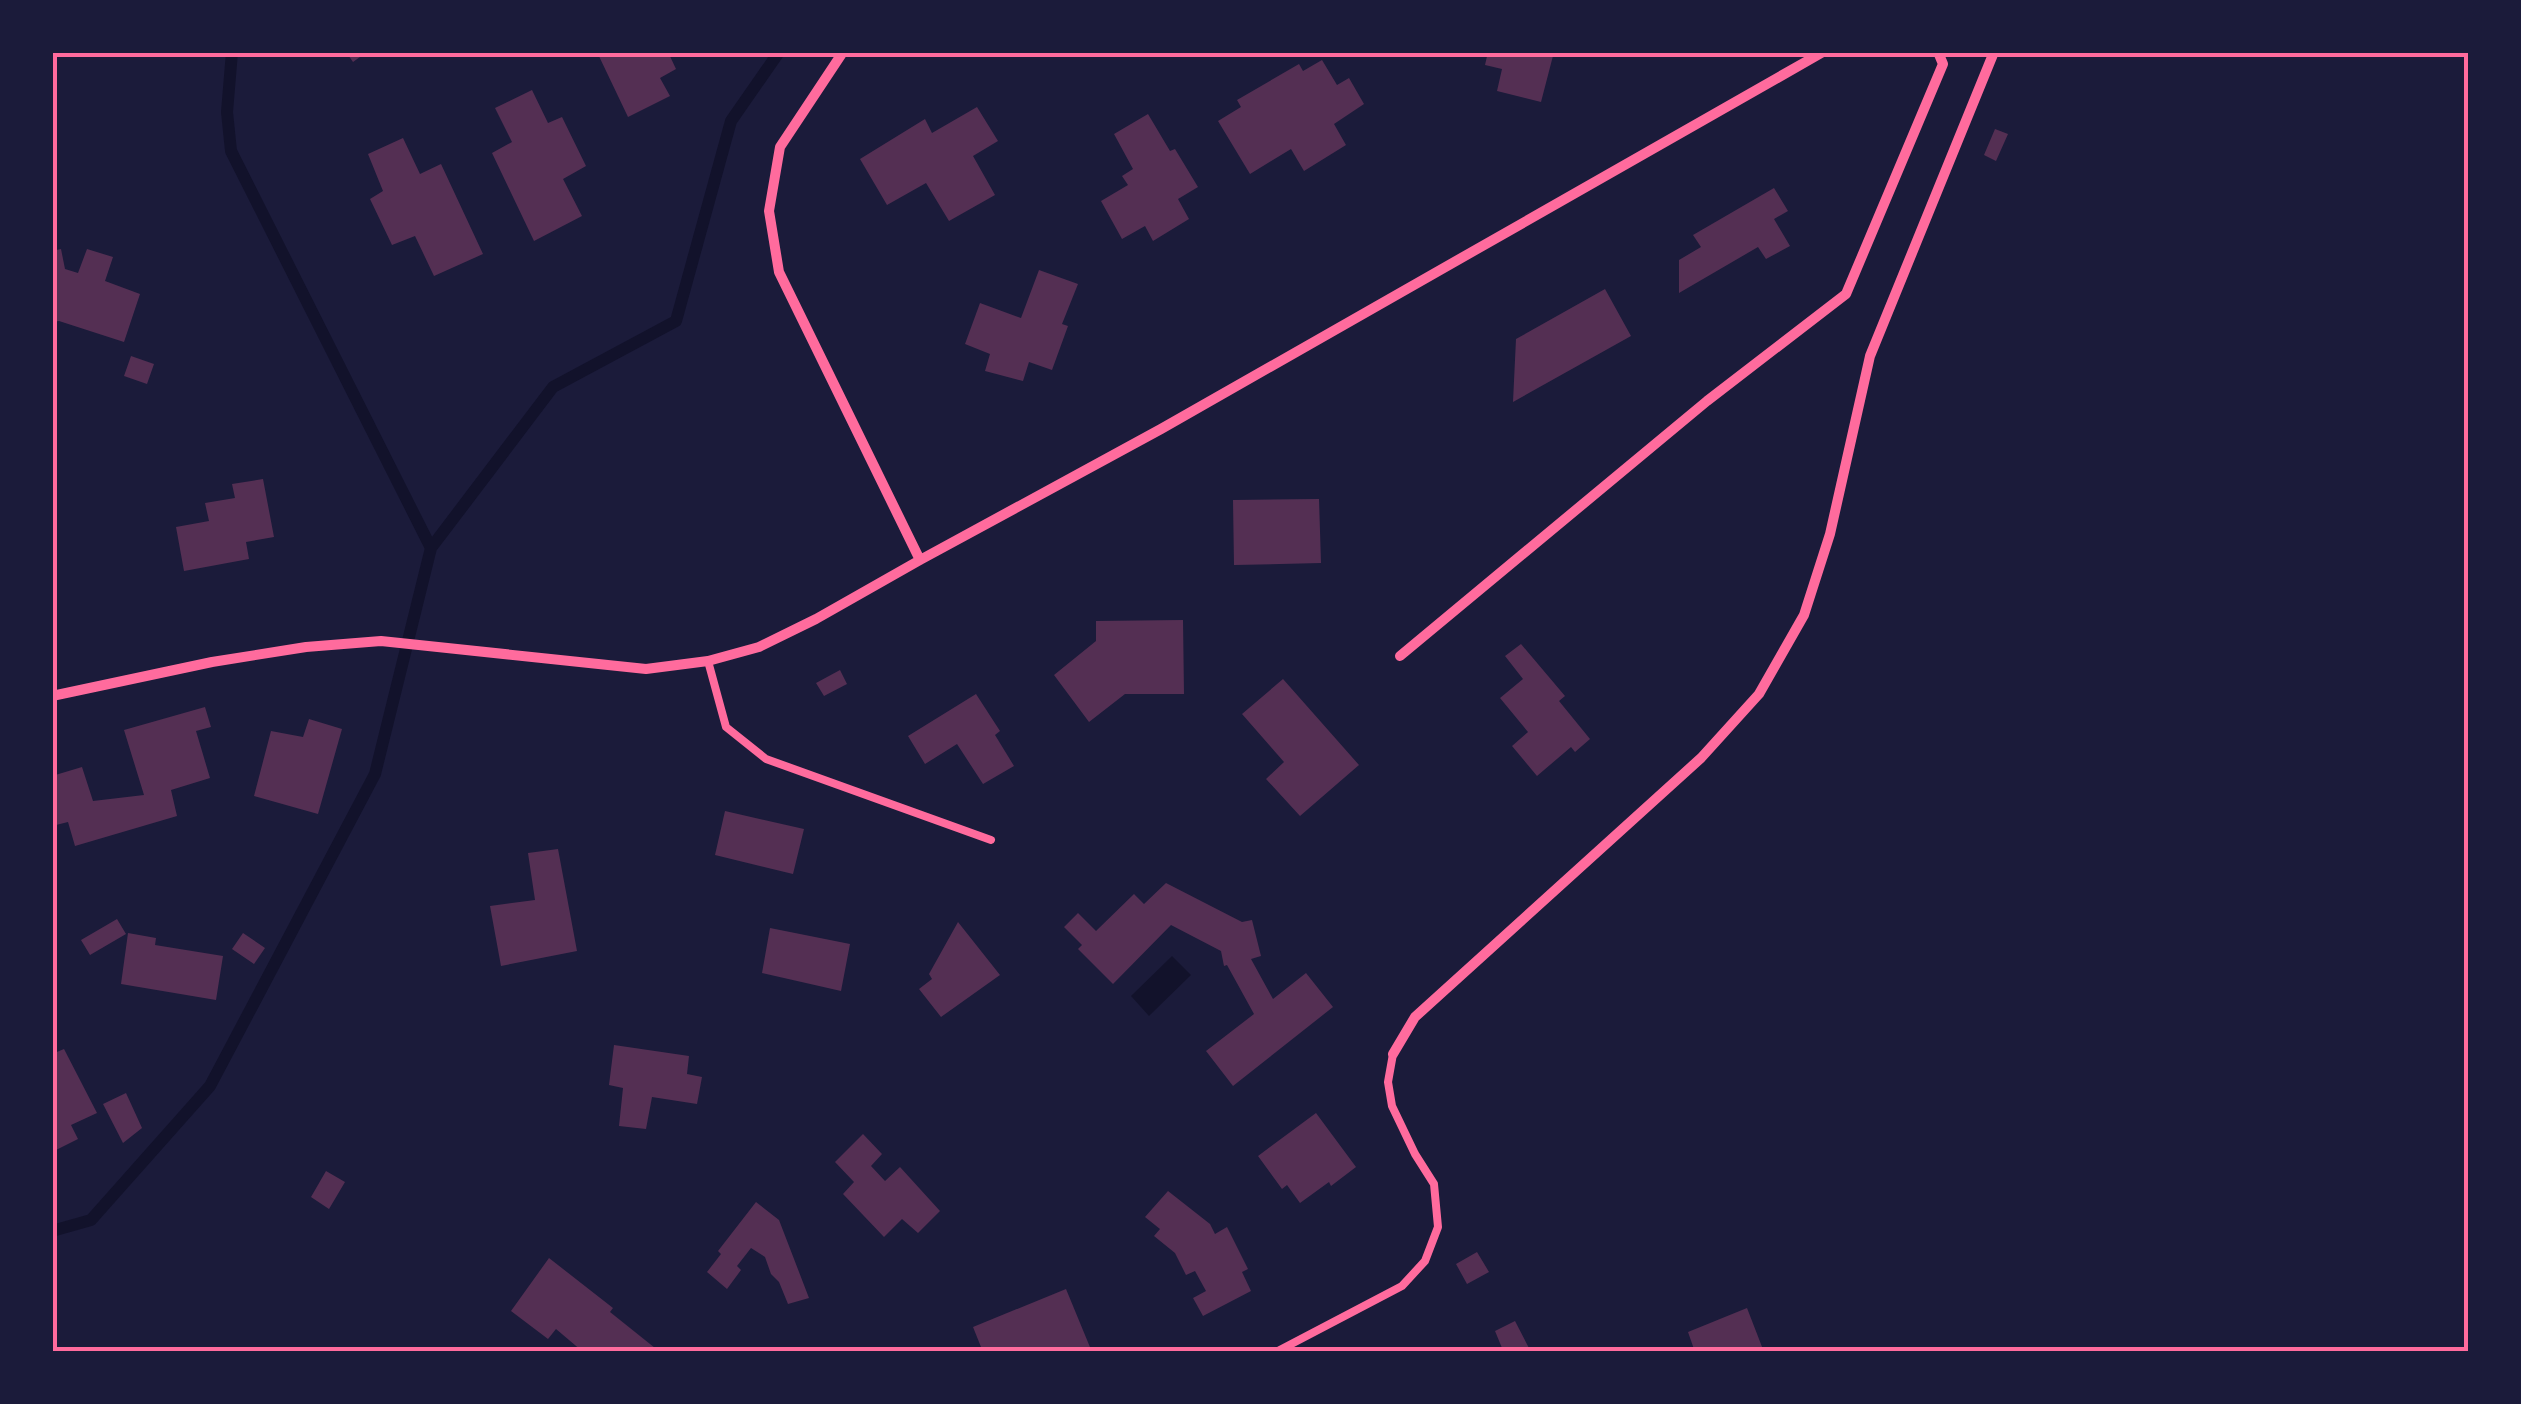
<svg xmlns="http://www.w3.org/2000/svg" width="2521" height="1404" viewBox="0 0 2521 1404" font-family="Inter,sans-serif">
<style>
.water{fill:#12122b}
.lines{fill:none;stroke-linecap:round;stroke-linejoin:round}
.stream{stroke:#12122b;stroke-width:12}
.building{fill:#542f53}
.service{stroke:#ff6b9d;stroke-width:8}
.minor{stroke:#ff6b9d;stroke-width:10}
.neatline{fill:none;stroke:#ff6b9d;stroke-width:4}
</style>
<rect width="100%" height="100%" fill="#1b1b3a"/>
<path class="water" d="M 1172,956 L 1191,975 L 1149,1016 L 1131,996 Z"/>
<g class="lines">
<path class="stream" d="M 232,52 L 227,112 L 231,151 L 431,548
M 52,1231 L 91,1220 L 210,1086 L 375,774 L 431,548 L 553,387 L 676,321 L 731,121 L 779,52"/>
</g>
<path class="building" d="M 346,52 L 367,52 L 353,62 Z
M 597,52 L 668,52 L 676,69 L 660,78 L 670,96 L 628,117 Z
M 1488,52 L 1554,52 L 1541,102 L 1497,91 L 1502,69 L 1485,65 Z
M 1322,60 L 1337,85 L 1349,78 L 1364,104 L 1334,124 L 1346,145 L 1304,171 L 1291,149 L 1250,174 L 1218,121 L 1241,107 L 1237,100 L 1299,64 L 1303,71 Z
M 532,90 L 548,123 L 562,117 L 586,166 L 563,179 L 582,216 L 534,241 L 492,153 L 512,142 L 495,108 Z
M 977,107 L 998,141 L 973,156 L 995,195 L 949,221 L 926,183 L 887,205 L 860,159 L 925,119 L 932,133 Z
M 1148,114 L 1170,151 L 1175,149 L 1198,187 L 1178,199 L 1189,219 L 1153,241 L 1145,226 L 1122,239 L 1101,201 L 1128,185 L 1122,176 L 1133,169 L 1114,134 Z
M 1995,129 L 2008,134 L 1996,161 L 1984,155 Z
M 403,138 L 420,174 L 441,164 L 483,254 L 434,276 L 415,236 L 392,245 L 370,199 L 383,191 L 368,154 Z
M 1774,188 L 1788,211 L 1774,219 L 1790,246 L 1766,259 L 1758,247 L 1679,293 L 1679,260 L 1701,247 L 1693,235 Z
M 61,249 L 65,269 L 78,273 L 87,249 L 113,257 L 105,281 L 140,294 L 124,342 L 59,321 L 52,322 L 52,251 Z
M 1039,270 L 1078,284 L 1062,324 L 1068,326 L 1052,370 L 1029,362 L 1023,381 L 985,371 L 990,354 L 965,344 L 980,303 L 1021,318 Z
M 1605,289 L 1631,336 L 1513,402 L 1516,339 Z
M 131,356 L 154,364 L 147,384 L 124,376 Z
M 263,479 L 274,537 L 246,542 L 249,559 L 184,571 L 176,527 L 209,521 L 205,503 L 235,498 L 232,484 Z
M 1319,499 L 1321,563 L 1234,565 L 1233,500 Z
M 1183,620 L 1184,694 L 1125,694 L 1089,722 L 1054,675 L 1096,641 L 1096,621 Z
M 1521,644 L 1565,696 L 1559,701 L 1590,739 L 1575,752 L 1571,747 L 1537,776 L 1512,746 L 1528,732 L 1500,698 L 1523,679 L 1505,656 Z
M 840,670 L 847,684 L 824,696 L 816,683 Z
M 1283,679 L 1359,765 L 1300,816 L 1266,779 L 1284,762 L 1242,714 Z
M 976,694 L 1000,731 L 995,735 L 1014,766 L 983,784 L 957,744 L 925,764 L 908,736 Z
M 205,707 L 211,727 L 196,731 L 210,778 L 171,790 L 177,816 L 75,846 L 68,822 L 52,826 L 52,776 L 82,767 L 93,801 L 144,795 L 124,730 Z
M 309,719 L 342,729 L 318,814 L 254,796 L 271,731 L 303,737 Z
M 725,811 L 804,829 L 793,874 L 715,855 Z
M 558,849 L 577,951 L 501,966 L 490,906 L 535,900 L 528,853 Z
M 1166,883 L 1242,922 L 1252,920 L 1261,956 L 1251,959 L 1273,999 L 1306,973 L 1333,1007 L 1233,1086 L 1206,1051 L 1254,1014 L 1227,965 L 1224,966 L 1221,951 L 1171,925 L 1113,984 L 1078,949 L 1082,945 L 1064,927 L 1078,913 L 1096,931 L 1134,894 L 1144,904 Z
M 117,919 L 126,934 L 90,955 L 81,940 Z
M 958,922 L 1000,975 L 941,1017 L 919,989 L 932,979 L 929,974 Z
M 770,928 L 850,944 L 841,991 L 762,973 Z
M 128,933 L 156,938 L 155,945 L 223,956 L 216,1000 L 121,984 Z
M 243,933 L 265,948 L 254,964 L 232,949 Z
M 614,1045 L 689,1056 L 687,1074 L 702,1077 L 697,1104 L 652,1097 L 646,1129 L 619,1126 L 623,1088 L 609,1085 Z
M 64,1049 L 97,1113 L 71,1125 L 78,1139 L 52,1152 L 52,1054 Z
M 126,1093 L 142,1128 L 123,1143 L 103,1104 Z
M 1316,1113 L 1356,1167 L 1331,1186 L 1329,1182 L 1300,1203 L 1287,1185 L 1282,1189 L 1258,1156 Z
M 863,1134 L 882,1154 L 871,1166 L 885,1181 L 900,1167 L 940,1211 L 918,1233 L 902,1219 L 884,1237 L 843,1194 L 854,1182 L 835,1162 Z
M 326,1171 L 345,1182 L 329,1209 L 311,1197 Z
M 1168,1191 L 1210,1224 L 1215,1234 L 1227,1227 L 1248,1269 L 1242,1272 L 1251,1291 L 1203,1316 L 1193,1298 L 1206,1291 L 1195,1271 L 1186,1275 L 1175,1253 L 1154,1236 L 1160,1229 L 1145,1217 Z
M 756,1202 L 779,1220 L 809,1298 L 788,1304 L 779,1282 L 771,1274 L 765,1257 L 751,1248 L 737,1266 L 741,1270 L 727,1289 L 707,1272 L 721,1254 L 718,1251 Z
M 1477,1252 L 1489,1272 L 1467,1284 L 1456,1264 Z
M 549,1258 L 613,1308 L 610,1312 L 655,1348 L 652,1352 L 589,1352 L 584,1348 L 582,1351 L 556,1329 L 548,1339 L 511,1311 Z
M 1066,1289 L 1092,1352 L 983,1352 L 973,1327 Z
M 1747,1308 L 1764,1352 L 1695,1352 L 1688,1332 Z
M 1515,1321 L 1531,1352 L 1495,1352 L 1502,1348 L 1495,1331 Z"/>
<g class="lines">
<path class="service" d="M 708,661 L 726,727 L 766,759 L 991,840
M 1276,1352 L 1402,1286 L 1425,1261 L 1438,1227 L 1434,1184 L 1415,1154 L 1392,1106 L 1388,1082 L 1393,1054"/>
<path class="minor" d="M 843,52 L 780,147 L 769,211 L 779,272 L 920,560
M 1400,656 L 1707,401 L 1846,294 L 1943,64 L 1938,52
M 52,696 L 212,662 L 306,647 L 381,641 L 646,669 L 708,661 L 759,647 L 816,619 L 920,560 L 1161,429 L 1823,52
M 1393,1054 L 1415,1017 L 1701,758 L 1759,694 L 1804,615 L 1830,534 L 1870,356 L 1994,52"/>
</g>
<rect width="2521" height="1404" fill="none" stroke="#1b1b3a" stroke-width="110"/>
<rect x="55" y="55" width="2411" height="1294" class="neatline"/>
</svg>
